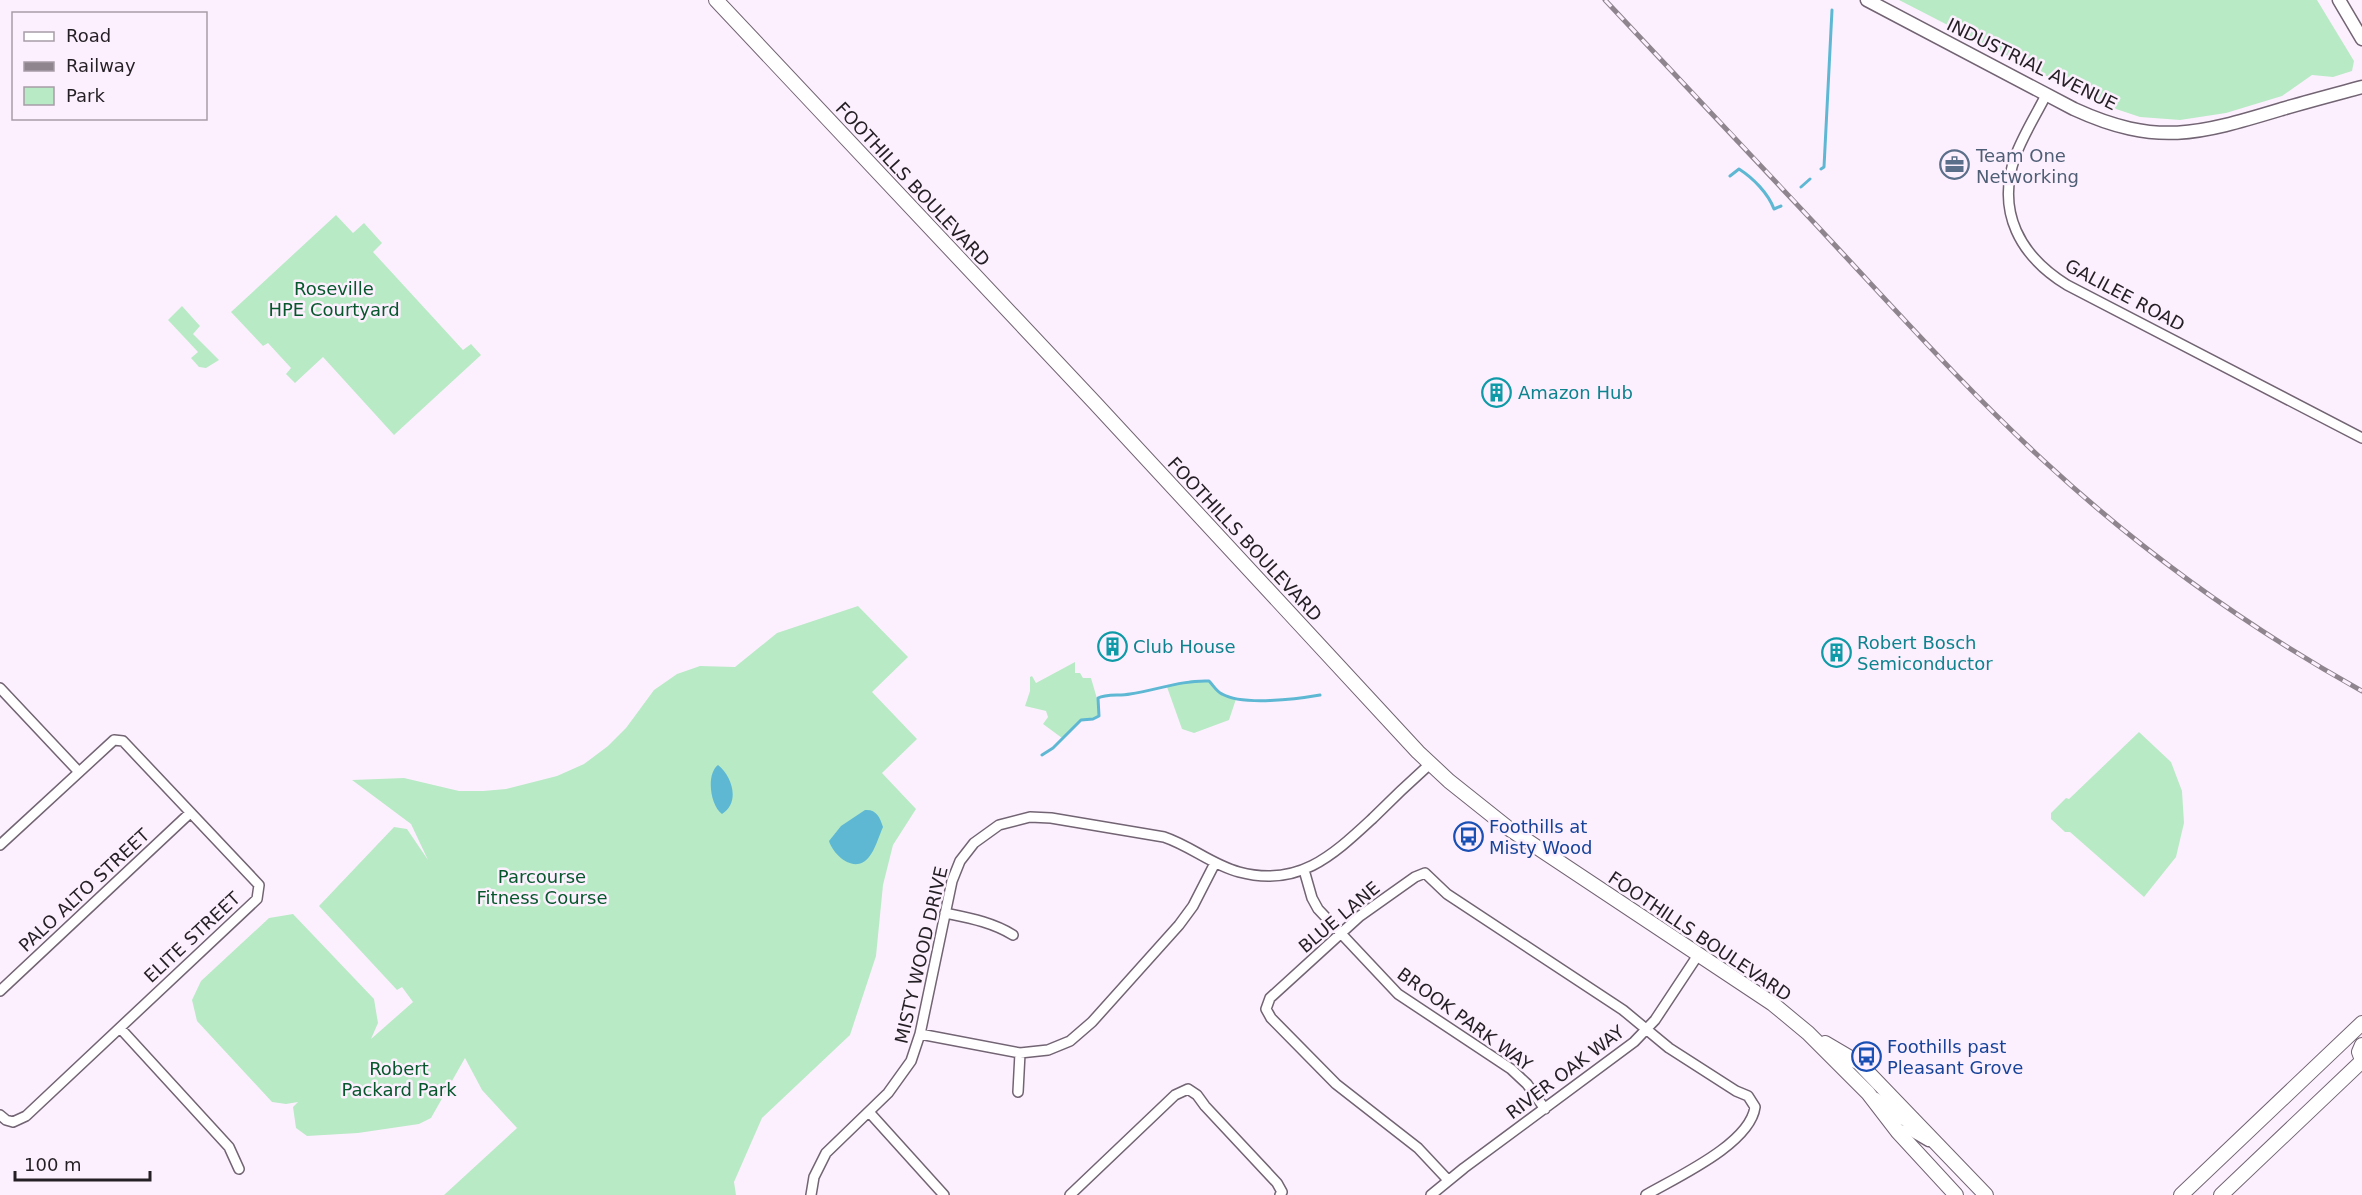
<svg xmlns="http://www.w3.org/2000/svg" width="2362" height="1195" viewBox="0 0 2362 1195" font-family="'DejaVu Sans',sans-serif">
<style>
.green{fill:#b9eac6}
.water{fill:#5eb8d3}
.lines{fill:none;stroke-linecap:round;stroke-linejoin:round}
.stream{stroke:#5eb8d3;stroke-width:3}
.street-casing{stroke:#726473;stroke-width:12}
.secondary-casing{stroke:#726473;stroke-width:15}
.primary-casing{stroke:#726473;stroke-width:16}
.street{stroke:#fff;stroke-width:9}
.secondary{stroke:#fff;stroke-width:12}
.primary{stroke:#fff;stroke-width:14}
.rail-casing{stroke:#8e858f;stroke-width:5}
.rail{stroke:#fdf0fe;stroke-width:3;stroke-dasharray:9;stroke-linecap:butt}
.labels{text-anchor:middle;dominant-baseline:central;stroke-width:5;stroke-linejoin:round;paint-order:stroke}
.street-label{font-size:18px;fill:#241f25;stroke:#fdf0fe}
.service-label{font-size:18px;fill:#4e5e75;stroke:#fdf0fe;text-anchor:start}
.park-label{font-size:18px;fill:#07572d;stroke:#fdf0fe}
.culture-label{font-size:18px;fill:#0d838f;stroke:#fdf0fe;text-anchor:start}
.transit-label{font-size:18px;fill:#164399;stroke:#fdf0fe;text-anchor:start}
</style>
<rect width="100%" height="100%" fill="#fdf0fe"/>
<path class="green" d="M 1899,0 L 2317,0 L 2354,61 L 2352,71 L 2333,77 L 2312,75 L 2282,96 L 2226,113 L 2180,120 L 2140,117 L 2101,104 Z
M 336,215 L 353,233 L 364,223 L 382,243 L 373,252 L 463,350 L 471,344 L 481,355 L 394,435 L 323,357 L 295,383 L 286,374 L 291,368 L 268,343 L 263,346 L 231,312 Z
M 182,306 L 200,326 L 193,334 L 219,360 L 206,368 L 199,367 L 191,358 L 198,352 L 168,320 Z
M 858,606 L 908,657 L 872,692 L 917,739 L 882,773 L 916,809 L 893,845 L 883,885 L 876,956 L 850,1035 L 762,1118 L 734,1182 L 736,1195 L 444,1195 L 517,1128 L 482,1090 L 465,1058 L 431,1118 L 419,1124 L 358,1133 L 307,1136 L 296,1128 L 293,1107 L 298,1102 L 286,1104 L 272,1102 L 197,1021 L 192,1000 L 201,981 L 269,918 L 293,914 L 374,999 L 378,1023 L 371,1039 L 413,1002 L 402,987 L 397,990 L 319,906 L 394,827 L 407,829 L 428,860 L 411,824 L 352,780 L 404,778 L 459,791 L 483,791 L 506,789 L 557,776 L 584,764 L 608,746 L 626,728 L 654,690 L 677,674 L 700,666 L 735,667 L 777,633 Z
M 1075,662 L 1075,673 L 1080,673 L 1083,678 L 1091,678 L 1100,709 L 1099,716 L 1093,719 L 1081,720 L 1062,738 L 1043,724 L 1048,717 L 1046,711 L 1025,706 L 1030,691 L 1030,677 L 1032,676 L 1036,683 Z
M 1192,680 L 1209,681 L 1221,694 L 1236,699 L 1229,720 L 1194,733 L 1182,729 L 1167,687 Z
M 2139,732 L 2171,762 L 2182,791 L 2184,823 L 2176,857 L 2144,897 L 2070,832 L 2065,832 L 2051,819 L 2051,813 L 2066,798 L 2069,799 Z"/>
<path class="water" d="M 718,765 C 733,777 740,803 722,814 C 710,805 706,774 718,765 Z
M 865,810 C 876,809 880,817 883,827 C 879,836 875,850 869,857 C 855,875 833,855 829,841 L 841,826 Z"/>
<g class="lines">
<path class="stream" d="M 1821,169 L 1824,167 L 1832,10
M 1730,176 L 1739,169 C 1753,178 1768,193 1774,209 L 1781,206
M 1801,187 L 1810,179
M 1042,755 L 1053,748 L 1081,720 L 1093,719 L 1099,716 L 1098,698 C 1106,694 1120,696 1130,694 C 1157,690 1182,680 1209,681 C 1213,685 1217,692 1222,694 C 1243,706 1297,699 1320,695"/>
<defs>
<path id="street" d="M 2046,95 C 2036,115 2023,135 2015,157 C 1996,212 2020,256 2067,285 L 2362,438
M 0,688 L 79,772
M 0,845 L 114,740 L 123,741 L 259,885 L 257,899 L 26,1116 L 13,1122 L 6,1120 L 0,1115
M 1304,870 L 1312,898 L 1318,909 L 1398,994 L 1511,1069 L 1527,1084 L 1545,1109
M 945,913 C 969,918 992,922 1013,935
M 0,991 L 190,813
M 120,1028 L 229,1147 L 239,1169
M 920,1034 L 1020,1053 L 1048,1050 L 1070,1041 L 1092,1022 L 1179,925 L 1193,906 L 1215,863
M 1018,1092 L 1020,1053
M 869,1112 L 944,1195
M 1448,1180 L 1418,1148 L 1336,1084 L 1271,1018 L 1266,1009 L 1270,998 L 1360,916 L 1415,877 L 1425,873 L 1447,894 L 1623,1010 L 1669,1048 L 1736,1091 L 1748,1096 L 1755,1107 C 1750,1144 1677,1177 1646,1195
M 811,1195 L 814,1177 L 826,1153 L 888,1093 L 911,1061 L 920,1034 L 952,881 L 960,861 L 974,843 L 999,825 L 1030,817 L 1051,818 L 1164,837 C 1191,846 1212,865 1239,872 C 1299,888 1333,855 1373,818 C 1392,799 1411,781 1430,764
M 1070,1195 L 1175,1095 L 1188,1089 L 1197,1095 L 1205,1106 L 1277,1183 L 1282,1192 L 1280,1195
M 1431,1195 L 1464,1168 L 1634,1042 L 1655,1020 L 1698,955"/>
<path id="secondary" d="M 1867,0 L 2074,109 C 2157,147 2199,134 2282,109 C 2309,101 2336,94 2362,87
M 2339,0 L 2362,39
M 1876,1099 L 1903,1119 L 1913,1119
M 1898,1132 L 1912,1130 L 1929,1140"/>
<path id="primary" d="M 716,0 L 1095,403 L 1418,752 L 1449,781 L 1508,828 L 1773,1004 L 1808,1033 L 1868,1093 L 1898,1132 L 1956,1195
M 1825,1043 L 1859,1063 L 1986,1195
M 2362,1045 L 2359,1052 L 2362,1060
M 2181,1195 L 2362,1023
M 2221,1195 L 2362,1061"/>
</defs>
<use href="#street" class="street-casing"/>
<use href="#secondary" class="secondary-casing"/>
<use href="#primary" class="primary-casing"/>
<use href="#street" class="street"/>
<use href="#secondary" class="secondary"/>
<use href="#primary" class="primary"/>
<defs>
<path id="rail" d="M 1605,0 C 1681,81 1757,161 1832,242 C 1901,316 1969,392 2044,461 C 2140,550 2247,627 2362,691"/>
</defs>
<use href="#rail" class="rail-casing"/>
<use href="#rail" class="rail"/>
</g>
<defs>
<symbol id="office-ring" viewBox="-11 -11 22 22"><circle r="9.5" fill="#fdf0fe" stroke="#5c6f8a" stroke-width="1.5"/><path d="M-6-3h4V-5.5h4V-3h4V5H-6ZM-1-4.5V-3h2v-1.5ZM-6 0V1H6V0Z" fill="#5c6f8a"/></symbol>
<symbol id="building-ring" viewBox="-11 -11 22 22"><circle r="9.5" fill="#fdf0fe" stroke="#0f9aa8" stroke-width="1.5"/><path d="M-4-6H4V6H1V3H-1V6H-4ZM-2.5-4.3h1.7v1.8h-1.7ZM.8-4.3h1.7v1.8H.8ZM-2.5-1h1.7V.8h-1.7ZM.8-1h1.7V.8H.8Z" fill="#0f9aa8"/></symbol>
<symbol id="bus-ring" viewBox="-11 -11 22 22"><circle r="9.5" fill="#fdf0fe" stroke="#1a4fb4" stroke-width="1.5"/><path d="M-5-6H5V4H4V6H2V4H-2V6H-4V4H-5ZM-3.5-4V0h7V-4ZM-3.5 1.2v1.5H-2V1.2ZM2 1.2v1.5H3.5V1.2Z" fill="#1a4fb4"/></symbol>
</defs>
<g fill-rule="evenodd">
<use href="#office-ring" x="1938" y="148" width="33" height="33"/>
<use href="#building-ring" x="1480" y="376" width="33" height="33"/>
<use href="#building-ring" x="1096" y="630" width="33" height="33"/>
<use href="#building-ring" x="1820" y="636" width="33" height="33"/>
<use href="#bus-ring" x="1452" y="820" width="33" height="33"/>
<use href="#bus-ring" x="1850" y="1040" width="33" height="33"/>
</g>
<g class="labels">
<g class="street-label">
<text transform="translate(2032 64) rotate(26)">INDUSTRIAL AVENUE</text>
<text transform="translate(913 184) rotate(47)">FOOTHILLS BOULEVARD</text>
<text transform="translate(2125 295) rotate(28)">GALILEE ROAD</text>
<text transform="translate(1245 539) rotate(47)">FOOTHILLS BOULEVARD</text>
<text transform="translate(84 890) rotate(-43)">PALO ALTO STREET</text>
<text transform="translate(1339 917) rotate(-40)">BLUE LANE</text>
<text transform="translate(1700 936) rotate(34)">FOOTHILLS BOULEVARD</text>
<text transform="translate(192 937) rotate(-43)">ELITE STREET</text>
<text transform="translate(921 955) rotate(-77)">MISTY WOOD DRIVE</text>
<text transform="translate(1465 1019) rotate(36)">BROOK PARK WAY</text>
<text transform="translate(1565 1072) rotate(-37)">RIVER OAK WAY</text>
</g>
<g class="service-label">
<text x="1976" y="155">Team One<tspan x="1976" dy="21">Networking</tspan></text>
</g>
<g class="park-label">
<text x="334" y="288">Roseville<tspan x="334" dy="21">HPE Courtyard</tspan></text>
<text x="542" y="876">Parcourse<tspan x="542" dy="21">Fitness Course</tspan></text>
<text x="399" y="1068">Robert<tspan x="399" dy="21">Packard Park</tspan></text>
</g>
<g class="culture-label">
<text x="1518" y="392">Amazon Hub</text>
<text x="1857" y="642">Robert Bosch<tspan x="1857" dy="21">Semiconductor</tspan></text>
<text x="1133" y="646">Club House</text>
</g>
<g class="transit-label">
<text x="1489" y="826">Foothills at<tspan x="1489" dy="21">Misty Wood</tspan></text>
<text x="1887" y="1046">Foothills past<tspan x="1887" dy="21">Pleasant Grove</tspan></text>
</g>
</g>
<rect x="12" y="12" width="195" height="108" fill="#fdf0fe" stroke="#a69ca7" stroke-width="1.5"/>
<rect x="24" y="32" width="30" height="9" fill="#ffffff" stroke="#a69ca7" stroke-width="1.5"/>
<text x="66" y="42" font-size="18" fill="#241f25">Road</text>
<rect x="24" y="62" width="30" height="9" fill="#8e858f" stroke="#a69ca7" stroke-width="1.5"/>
<text x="66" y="72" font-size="18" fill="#241f25">Railway</text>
<rect x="24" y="87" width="30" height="18" fill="#b9eac6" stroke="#a69ca7" stroke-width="1.5"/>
<text x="66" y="102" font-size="18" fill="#241f25">Park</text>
<path d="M15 1171v9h135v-9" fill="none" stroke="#241f25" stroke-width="3"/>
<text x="24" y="1171" font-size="18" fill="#241f25" stroke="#fdf0fe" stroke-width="4.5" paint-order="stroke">100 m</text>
</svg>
